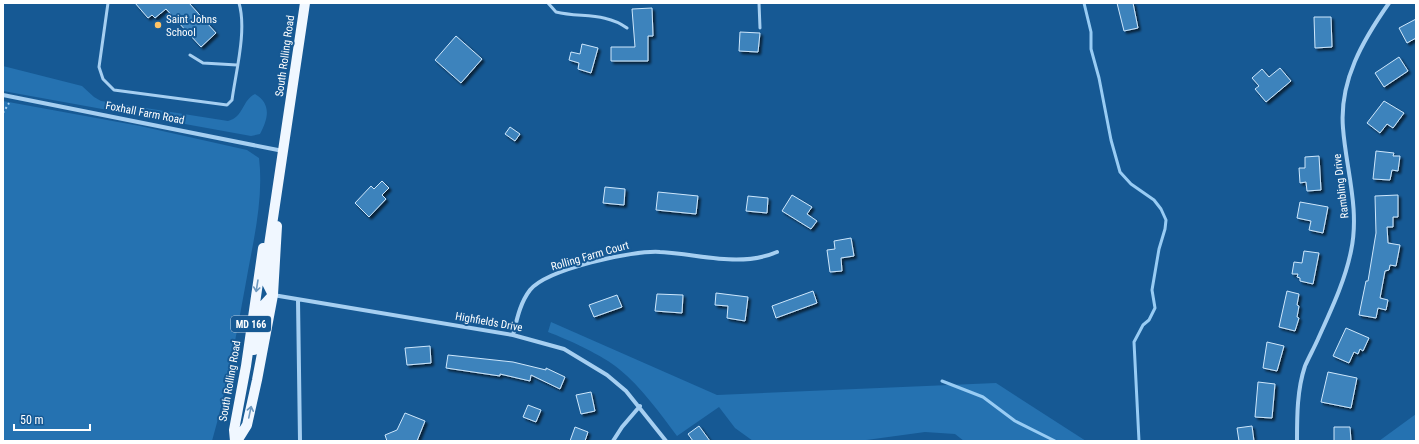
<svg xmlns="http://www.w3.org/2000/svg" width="1419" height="444" viewBox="0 0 1419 444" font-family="'Roboto Condensed',sans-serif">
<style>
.green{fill:#2572b1}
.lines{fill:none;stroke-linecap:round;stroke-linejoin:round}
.stream{stroke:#98ccf4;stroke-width:3}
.building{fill:#3e83bc;stroke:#cde7fc;filter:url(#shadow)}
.path{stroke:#a6cff1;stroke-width:2;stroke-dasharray:2 3;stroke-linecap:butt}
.lane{stroke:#a6cff1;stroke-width:3}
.street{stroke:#a6cff1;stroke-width:4}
.primary{stroke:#f0f7ff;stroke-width:10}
.oneway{stroke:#6d98bf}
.poi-dot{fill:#ffc466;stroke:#165994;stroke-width:1.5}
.labels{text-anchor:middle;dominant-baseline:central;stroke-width:4;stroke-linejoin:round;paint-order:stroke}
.shield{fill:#165994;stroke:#b9cddf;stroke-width:1}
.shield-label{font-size:10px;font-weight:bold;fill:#fff}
.poi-label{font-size:11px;fill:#fff;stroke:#165994;text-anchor:start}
.street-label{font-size:11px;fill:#fff;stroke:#165994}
</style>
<defs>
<filter id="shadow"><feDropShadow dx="2.5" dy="2.5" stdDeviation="1" flood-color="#0009"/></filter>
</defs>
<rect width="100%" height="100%" fill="#165994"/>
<path class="green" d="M 3,66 L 82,86 L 94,97 L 101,101 L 228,121 C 244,117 242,100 255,94 C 272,104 268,119 260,134 L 251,136 L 3,91 Z
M 3,101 L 140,126 L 247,150 L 259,158 C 264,199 253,242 246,282 C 236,336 227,389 212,441 L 3,441 Z
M 551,322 L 717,395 L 996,383 L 1086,441 L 964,441 L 955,434 L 925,432 L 859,441 L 753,441 L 735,428 L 719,407 L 677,436 C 659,412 642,388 619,369 C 604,356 567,339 548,332 Z
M 1416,414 L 1416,441 L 1379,441 Z"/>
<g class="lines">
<path class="stream" d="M 1084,3 L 1091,32 L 1091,49 L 1099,78 L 1111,140 L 1120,172 L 1131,184 L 1154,200 L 1161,209 L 1166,220 L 1165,229 L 1159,249 L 1152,290 L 1155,308 L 1149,320 L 1143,325 L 1134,342 L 1139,441
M 942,381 L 983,397 L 1015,421 L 1055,441"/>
</g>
<path class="building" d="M 135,3 L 189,3 L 216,33 L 201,47 L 166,9 L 155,18 L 152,15 L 148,18 Z
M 1117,3 L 1133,3 L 1138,28 L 1124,31 Z
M 652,8 L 653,36 L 648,36 L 648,61 L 611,61 L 611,47 L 635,47 L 632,9 Z
M 1314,17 L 1331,17 L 1332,47 L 1315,48 Z
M 1416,19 L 1416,38 L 1407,43 L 1399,28 Z
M 740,32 L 760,33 L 758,52 L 739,51 Z
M 456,36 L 482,59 L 461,83 L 435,60 Z
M 582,44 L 598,48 L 591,73 L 578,69 L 579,63 L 569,60 L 571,52 L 580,54 Z
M 1399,57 L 1408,71 L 1384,87 L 1375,73 Z
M 1280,68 L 1291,81 L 1266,102 L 1255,89 L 1259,86 L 1252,78 L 1262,69 L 1269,77 Z
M 1384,101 L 1404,113 L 1393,128 L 1387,124 L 1380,133 L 1367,123 Z
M 510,127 L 520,134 L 515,141 L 505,134 Z
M 1376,151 L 1394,153 L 1393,156 L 1400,156 L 1398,171 L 1392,170 L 1390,180 L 1373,179 Z
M 1319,156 L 1321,190 L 1307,191 L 1306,182 L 1300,183 L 1299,168 L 1305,168 L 1305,157 Z
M 382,181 L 389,188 L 382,195 L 386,199 L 369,217 L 355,203 L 371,186 L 374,189 Z
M 605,187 L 625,189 L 624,205 L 603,203 Z
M 658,192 L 698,196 L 696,214 L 656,210 Z
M 792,195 L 812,207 L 807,214 L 817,221 L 811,229 L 782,211 Z
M 1398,195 L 1398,217 L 1393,217 L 1393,227 L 1387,227 L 1388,243 L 1400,245 L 1396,266 L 1390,265 L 1389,270 L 1385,271 L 1380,298 L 1388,300 L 1386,310 L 1378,308 L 1376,318 L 1359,315 L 1366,281 L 1368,281 L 1376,233 L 1375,196 Z
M 748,196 L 768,198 L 767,213 L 746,211 Z
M 1300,202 L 1328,207 L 1323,233 L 1309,230 L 1311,221 L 1297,218 Z
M 851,238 L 854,256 L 841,258 L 842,271 L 830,272 L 827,250 L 835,249 L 834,241 Z
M 1304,251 L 1319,253 L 1313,284 L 1300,281 L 1300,278 L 1297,277 L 1298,274 L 1292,274 L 1294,262 L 1302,263 Z
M 813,291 L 817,303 L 776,318 L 772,306 Z
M 1287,291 L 1299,294 L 1297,305 L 1299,306 L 1297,317 L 1299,318 L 1295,331 L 1279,327 Z
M 716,293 L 748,297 L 745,321 L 727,318 L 728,306 L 715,305 Z
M 657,294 L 683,295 L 682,313 L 655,311 Z
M 617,295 L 622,307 L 594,317 L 589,305 Z
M 1346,328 L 1369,338 L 1363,351 L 1360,349 L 1358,354 L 1354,352 L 1349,363 L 1333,356 Z
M 1267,342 L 1284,346 L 1277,371 L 1263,368 Z
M 430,346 L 431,363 L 407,365 L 405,348 Z
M 448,355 L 513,362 L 546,370 L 546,368 L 565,377 L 560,389 L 531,375 L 530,381 L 500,374 L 500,376 L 446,368 Z
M 1328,372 L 1357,378 L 1351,408 L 1321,402 Z
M 1258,382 L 1275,384 L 1272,418 L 1255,417 Z
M 591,392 L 595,411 L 581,414 L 576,395 Z
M 528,405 L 541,410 L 536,422 L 523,417 Z
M 405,413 L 425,421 L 417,441 L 387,441 L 385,435 L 397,430 Z
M 699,426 L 710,441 L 693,441 L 688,434 Z
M 1252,426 L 1254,441 L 1239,441 L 1237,428 Z
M 575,427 L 588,432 L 585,441 L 570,441 Z
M 1334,427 L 1350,427 L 1351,441 L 1334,441 Z"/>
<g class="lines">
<path class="path" d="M 3,113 L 9,103"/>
<path class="lane" d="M 108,3 L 99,67 L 103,79 L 114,90 L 227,105 L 232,100 C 236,71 247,30 239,3
M 548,3 L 556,12 C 580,18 605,12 627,28
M 759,3 L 760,28
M 190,55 L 203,63 L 237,65"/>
<path class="street" d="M 3,95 L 283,151
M 273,295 L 513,335 L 564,349 L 607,375 L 626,391 L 666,441
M 298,300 L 300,441
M 513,335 C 517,319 520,303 530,290 C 547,269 633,250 660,252 C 700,254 739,268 777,252
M 613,441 L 622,427 L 640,406
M 1297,441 C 1297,416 1297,390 1305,366 C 1309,357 1314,348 1318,339 C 1331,310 1345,281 1351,251 C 1360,209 1346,169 1343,128 C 1339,81 1363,40 1389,3"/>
<path class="primary" d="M 273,295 L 266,281 L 269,245 L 305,3
M 254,350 L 262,307 L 273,295
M 235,441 L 234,430 L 246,366 L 263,248
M 237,441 L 247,425 L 257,380 L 273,295 L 277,226"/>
</g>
<defs><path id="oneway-shaft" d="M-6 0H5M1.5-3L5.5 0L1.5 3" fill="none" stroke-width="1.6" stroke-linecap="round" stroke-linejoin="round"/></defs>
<g class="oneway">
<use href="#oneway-shaft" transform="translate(257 286) rotate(99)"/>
<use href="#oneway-shaft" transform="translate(250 412) rotate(-78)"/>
</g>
<circle class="poi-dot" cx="158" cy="25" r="4"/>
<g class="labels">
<rect class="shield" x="231" y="316" width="40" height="16" rx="3"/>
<g class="shield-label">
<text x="251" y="324">MD 166</text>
</g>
<g class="poi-label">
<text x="166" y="19">Saint Johns<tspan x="166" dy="13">School</tspan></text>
</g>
<g class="street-label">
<text transform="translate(285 56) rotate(-82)">South Rolling Road</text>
<text transform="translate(145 113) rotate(11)">Foxhall Farm Road</text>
<text transform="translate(1341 186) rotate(-97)">Rambling Drive</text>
<text transform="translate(590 256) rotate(-16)">Rolling Farm Court</text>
<text transform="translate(489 322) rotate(10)">Highfields Drive</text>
<text transform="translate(230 381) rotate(-80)">South Rolling Road</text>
</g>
</g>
<rect width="1419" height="444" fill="none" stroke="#ffffff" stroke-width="8"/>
<path d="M14 424v6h76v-6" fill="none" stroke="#ffffff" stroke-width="2"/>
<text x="20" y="424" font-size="12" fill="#ffffff" stroke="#165994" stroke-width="3" paint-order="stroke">50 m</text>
</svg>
